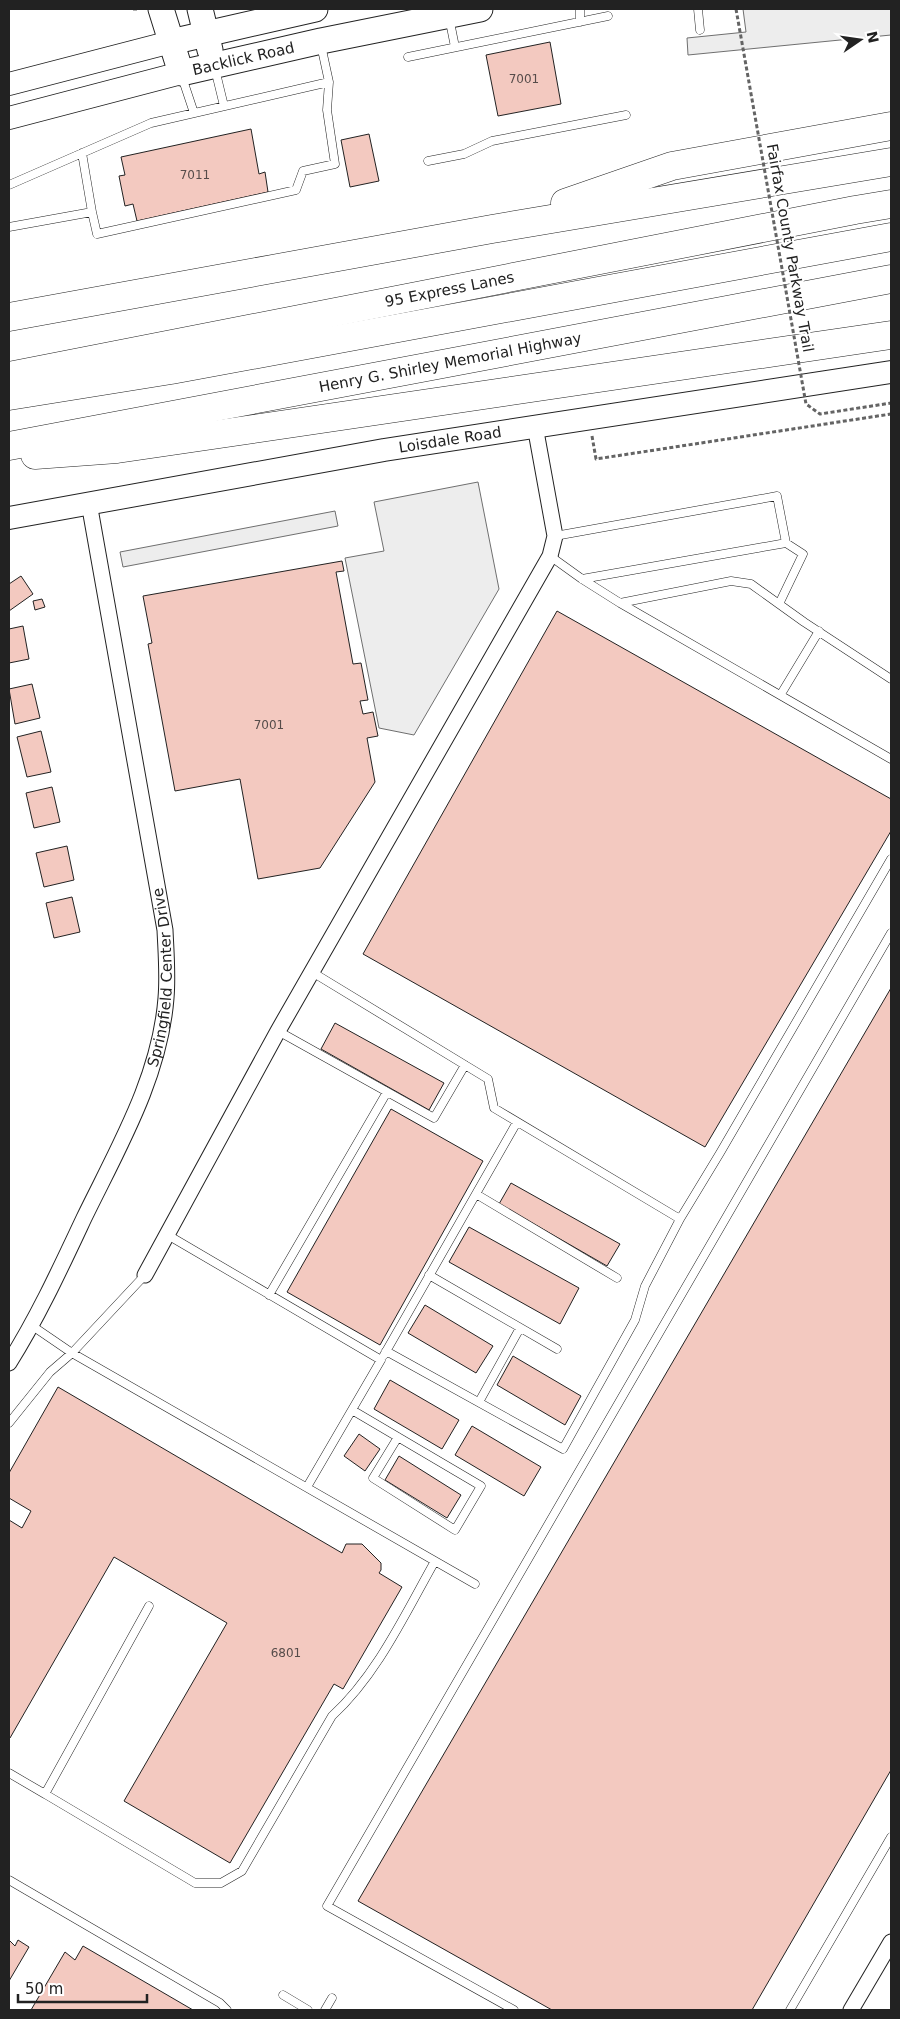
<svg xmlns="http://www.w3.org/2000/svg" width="900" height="2019" viewBox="0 0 900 2019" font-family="'DejaVu Sans',sans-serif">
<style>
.parking{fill:#ededed;stroke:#6f6f6f}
.building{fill:#f3c9c0;stroke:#222}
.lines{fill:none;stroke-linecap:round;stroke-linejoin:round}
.service-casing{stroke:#222;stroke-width:9}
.minor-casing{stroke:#222;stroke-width:17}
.secondary-casing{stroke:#222;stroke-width:24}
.primary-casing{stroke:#222;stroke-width:27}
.motorway-casing{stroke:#222;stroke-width:29}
.path{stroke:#646464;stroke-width:3;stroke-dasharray:4 2.5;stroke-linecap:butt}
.service{stroke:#fff;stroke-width:8}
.minor{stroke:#fff;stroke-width:15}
.secondary{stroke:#fff;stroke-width:22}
.primary{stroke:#fff;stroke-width:25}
.motorway{stroke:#fff;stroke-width:28}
.path-bridge{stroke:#646464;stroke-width:3;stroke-dasharray:4 2.5;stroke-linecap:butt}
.labels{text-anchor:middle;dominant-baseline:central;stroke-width:4;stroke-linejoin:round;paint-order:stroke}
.number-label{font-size:12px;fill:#564c4a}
.street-label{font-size:15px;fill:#222;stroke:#fff}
</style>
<rect width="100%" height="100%" fill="#fff"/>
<path class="parking" d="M 743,9 L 891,9 L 891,35 L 688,55 L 687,38 L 746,32 Z
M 478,482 L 499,589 L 414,735 L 379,728 L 345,558 L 384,551 L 374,502 Z
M 335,511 L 338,526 L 123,567 L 120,552 Z"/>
<path class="building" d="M 550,42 L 561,104 L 498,116 L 486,55 Z
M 251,129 L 259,174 L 265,172 L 268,192 L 137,221 L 133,204 L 125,206 L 119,176 L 125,175 L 121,157 Z
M 369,134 L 379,181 L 350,187 L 341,140 Z
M 342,561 L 344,571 L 336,572 L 353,664 L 361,663 L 368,700 L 360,701 L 363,714 L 373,712 L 378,736 L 367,738 L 375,782 L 320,868 L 258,879 L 240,779 L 175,791 L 148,644 L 152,643 L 143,596 Z
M 21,576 L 33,594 L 9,611 L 9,584 Z
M 42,599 L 45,607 L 35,610 L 33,601 Z
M 557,611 L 891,799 L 891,831 L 705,1147 L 363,954 Z
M 23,626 L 29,659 L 9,663 L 9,629 Z
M 32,684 L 40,718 L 15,724 L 9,689 Z
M 41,731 L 51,772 L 27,777 L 17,737 Z
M 52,787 L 60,822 L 34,828 L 26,793 Z
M 67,846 L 74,880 L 44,887 L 36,853 Z
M 72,897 L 80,932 L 54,938 L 46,903 Z
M 891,988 L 891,1770 L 752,2010 L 552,2010 L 358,1901 Z
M 335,1023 L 444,1083 L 429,1110 L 321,1049 Z
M 391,1109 L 483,1161 L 380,1345 L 287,1292 Z
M 511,1183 L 620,1244 L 607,1266 L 499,1204 Z
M 469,1227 L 579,1288 L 560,1324 L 449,1262 Z
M 425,1305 L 493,1346 L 476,1373 L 408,1333 Z
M 513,1356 L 581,1396 L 565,1425 L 497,1385 Z
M 390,1380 L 459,1420 L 442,1449 L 374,1409 Z
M 58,1387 L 342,1553 L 346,1544 L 362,1544 L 381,1563 L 381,1570 L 379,1573 L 402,1587 L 343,1689 L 334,1684 L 230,1863 L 124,1801 L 227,1623 L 114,1557 L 10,1738 L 9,1737 L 9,1520 L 22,1528 L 31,1511 L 9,1498 L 9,1473 Z
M 472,1426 L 541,1467 L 524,1496 L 455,1455 Z
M 359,1434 L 380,1449 L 365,1471 L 344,1456 Z
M 399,1456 L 461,1495 L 447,1518 L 385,1480 Z
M 9,1940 L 15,1946 L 18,1940 L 29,1947 L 9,1981 Z
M 83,1946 L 193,2010 L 31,2010 L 65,1952 L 75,1960 Z"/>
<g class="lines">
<defs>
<path id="service" d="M 698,9 L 700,30
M 449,17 L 455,47
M 580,22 L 580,9
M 408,57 L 608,16
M 215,69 L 224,106
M 182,77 L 194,113
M 82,153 L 92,212
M 428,161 L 464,154 L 492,141 L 626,115
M 9,185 L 151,123 L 329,82 L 321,45
M 9,227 L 92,212 L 97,234 L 296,190 L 303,171 L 335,164 L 327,110 L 329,82
M 555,536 L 777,496 L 786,543
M 550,556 L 582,579 L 620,603 L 891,759
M 582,579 L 786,543 L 803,554 L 779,604
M 620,603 L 731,581 L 751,584 L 804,622 L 891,679
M 781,694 L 819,631
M 312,972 L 488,1079 L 494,1108 L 680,1219 L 720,1153 L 891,859
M 278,1031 L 434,1118 L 465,1065
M 476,1194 L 617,1278
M 166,1234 L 381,1360 L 307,1487
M 145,1275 L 72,1353 L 475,1584
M 429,1275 L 557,1349
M 269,1295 L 387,1092
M 386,1351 L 563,1449 L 635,1320 L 645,1286 L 680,1219
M 384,1355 L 517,1122
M 479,1402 L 520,1328
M 352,1410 L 481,1486 L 455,1530 L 373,1478 L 398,1437
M 9,1423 L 50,1372 L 72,1353 L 31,1325
M 149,1606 L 45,1794 L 195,1883 L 221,1883 L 242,1871 L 332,1716 C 377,1675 405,1614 435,1561
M 9,1773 L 45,1794
M 9,1880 L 220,2003 L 227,2010
M 283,1995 L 308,2010
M 325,2010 L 332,1998
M 514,2010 L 327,1906 L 891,933
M 790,2010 L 891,1837"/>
<g id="minor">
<path d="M 145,1275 L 278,1031 L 550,556 L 555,536 L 535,426"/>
<path id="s1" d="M 9,1363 C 38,1317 61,1267 84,1218 C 118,1148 160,1077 166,998 C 168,975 166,953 165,930 L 89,503"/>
<path d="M 851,2010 L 891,1942"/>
</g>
<g id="secondary">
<path d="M 9,84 L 171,42"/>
<path d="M 9,118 L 181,73"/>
<path id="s2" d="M 9,518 L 384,450 L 891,372"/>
</g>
<g id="primary">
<path id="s3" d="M 161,9 L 181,73 L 321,41 L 480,9"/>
<path d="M 200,9 L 210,50"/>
<path d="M 171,42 L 315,9"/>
</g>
<g id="motorway">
<path d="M 565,203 L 672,166 L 891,126"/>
<path d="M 9,317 L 492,229 L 891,162"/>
<path id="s4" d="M 9,376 L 855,210 L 891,204"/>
<path d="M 9,396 L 171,370 L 891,237"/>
<path id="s5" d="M 9,446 L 891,279"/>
<path d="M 35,455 L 117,449 L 891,335"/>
</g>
</defs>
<use href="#service" class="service-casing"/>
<use href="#minor" class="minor-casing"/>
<use href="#secondary" class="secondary-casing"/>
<use href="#primary" class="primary-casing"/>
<use href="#motorway" class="motorway-casing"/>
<path class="path" d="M 133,9 L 139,9
M 592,436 L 596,459 L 891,414"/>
<use href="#service" class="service"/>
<use href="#minor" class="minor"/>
<use href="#secondary" class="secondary"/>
<use href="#primary" class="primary"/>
<use href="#motorway" class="motorway"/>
<path class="path-bridge" d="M 736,9 L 806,404 L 820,414 L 891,403"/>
</g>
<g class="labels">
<g class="number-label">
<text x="524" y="79">7001</text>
<text x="195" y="175">7011</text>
<text x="269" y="725">7001</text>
<text x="286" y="1653">6801</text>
</g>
<g class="street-label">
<text stroke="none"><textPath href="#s3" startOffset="131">Backlick Road</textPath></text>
<text transform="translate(790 248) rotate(80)">Fairfax County Parkway Trail</text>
<text stroke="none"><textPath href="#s4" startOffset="449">95 Express Lanes</textPath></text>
<text stroke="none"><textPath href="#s5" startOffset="449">Henry G. Shirley Memorial Highway</textPath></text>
<text stroke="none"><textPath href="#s2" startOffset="448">Loisdale Road</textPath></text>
<text stroke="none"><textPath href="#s1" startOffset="420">Springfield Center Drive</textPath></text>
</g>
</g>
<rect width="900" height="2019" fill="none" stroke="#222222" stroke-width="20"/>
<g transform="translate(860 40) rotate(77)" stroke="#ffffff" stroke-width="4" paint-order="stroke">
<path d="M0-4L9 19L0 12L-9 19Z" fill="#222222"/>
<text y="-8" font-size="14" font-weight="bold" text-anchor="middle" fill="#222222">N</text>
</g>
<path d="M18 1994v8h129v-8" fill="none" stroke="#222222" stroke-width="2.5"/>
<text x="25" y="1994" font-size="15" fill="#222222" stroke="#ffffff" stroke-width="4" paint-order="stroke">50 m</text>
</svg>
